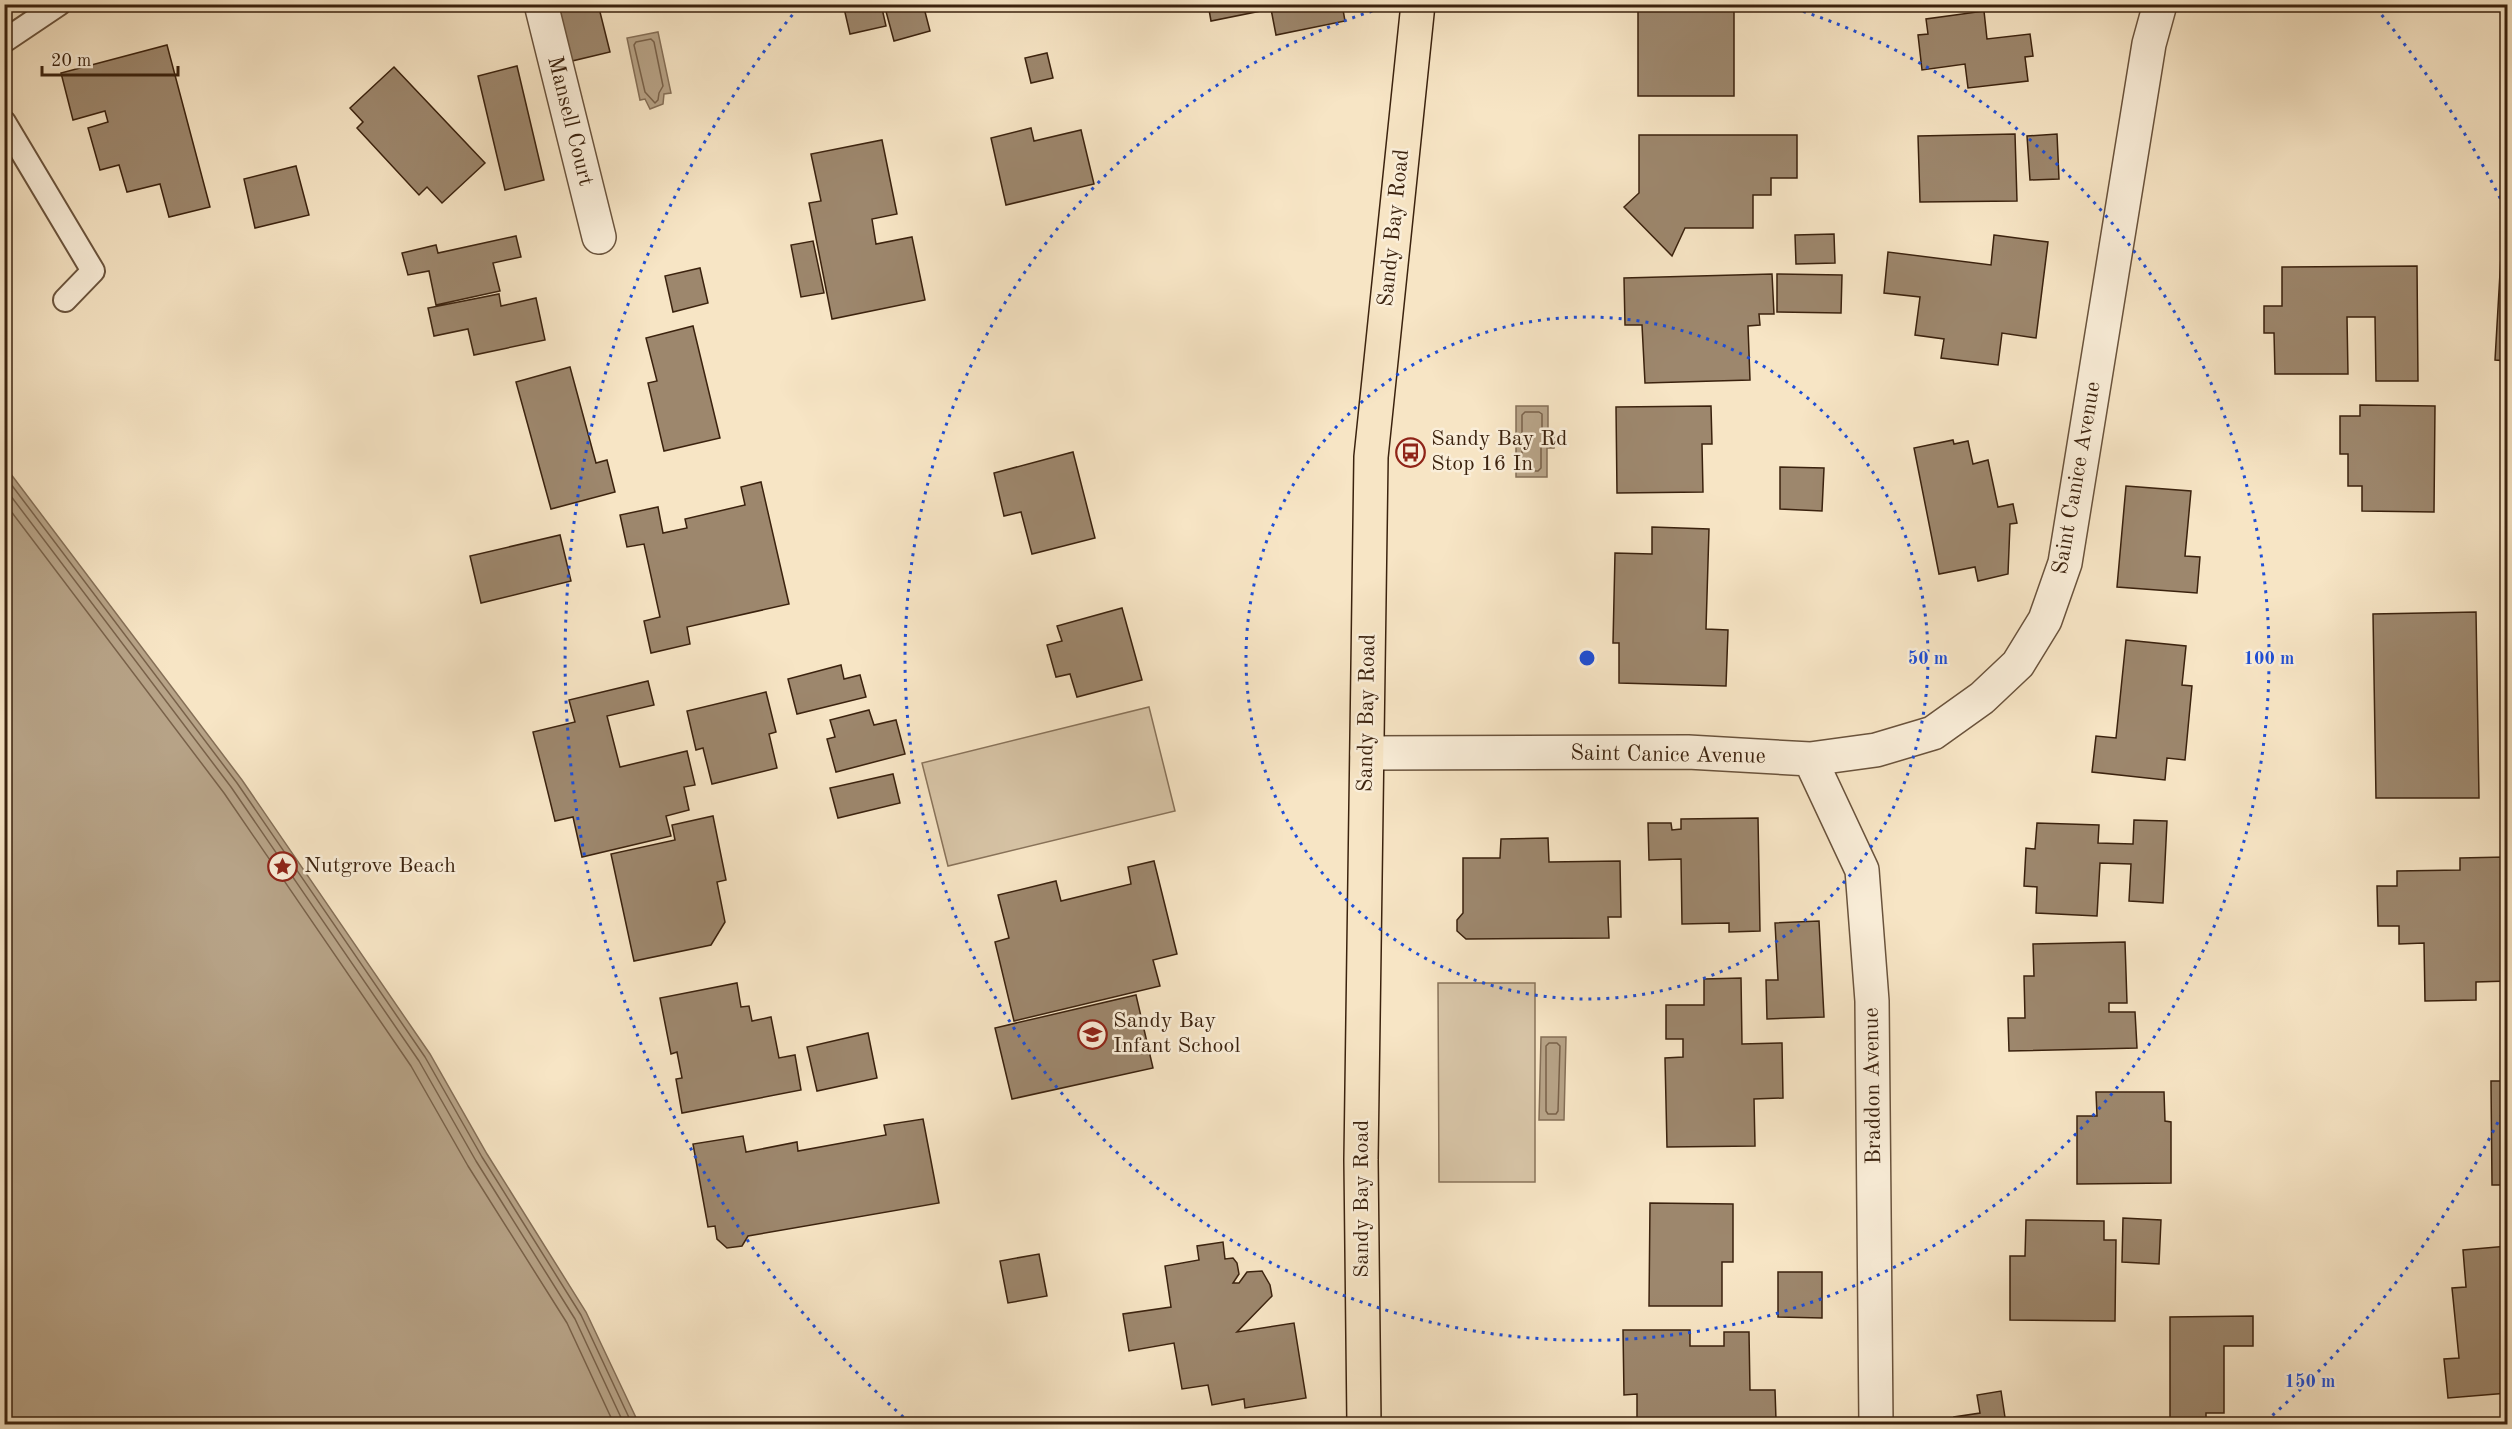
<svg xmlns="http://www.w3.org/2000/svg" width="2512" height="1429" viewBox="0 0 2512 1429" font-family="'Old Standard TT',serif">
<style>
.green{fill:#d7c4a6;stroke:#89735a;stroke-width:1.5}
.water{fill:#b7a387;stroke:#856f57;stroke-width:1.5}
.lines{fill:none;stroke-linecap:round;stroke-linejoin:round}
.shore{stroke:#79624a;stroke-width:1.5}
.building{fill:#9d876d;stroke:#3b220e;stroke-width:1.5}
.lane-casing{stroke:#6a533c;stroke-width:26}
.street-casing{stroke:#6a533c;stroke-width:36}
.primary-casing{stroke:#3b220e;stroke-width:36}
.lane{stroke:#faeed9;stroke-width:22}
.street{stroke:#faeed9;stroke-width:33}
.primary{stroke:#f7e5c5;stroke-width:33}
.ring{fill:none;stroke:#1d4ed8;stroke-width:3;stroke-dasharray:3 6}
.labels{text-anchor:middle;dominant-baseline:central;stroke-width:5;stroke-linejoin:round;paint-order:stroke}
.street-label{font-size:22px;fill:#3b220e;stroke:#faeed9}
.poi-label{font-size:22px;fill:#3b220e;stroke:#faeed9;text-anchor:start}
.centre{fill:#1d4ed8;stroke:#faeed9;stroke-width:3}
.ring-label{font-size:18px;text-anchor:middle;font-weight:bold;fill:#1d4ed8;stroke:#faeed9;stroke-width:5;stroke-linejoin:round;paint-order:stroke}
</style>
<rect width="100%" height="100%" fill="#f7e5c5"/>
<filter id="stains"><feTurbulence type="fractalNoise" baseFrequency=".00333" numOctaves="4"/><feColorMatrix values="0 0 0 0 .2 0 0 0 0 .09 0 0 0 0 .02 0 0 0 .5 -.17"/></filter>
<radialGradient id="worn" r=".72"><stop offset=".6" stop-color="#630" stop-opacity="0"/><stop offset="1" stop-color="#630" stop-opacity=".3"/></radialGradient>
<path class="green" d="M 1149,707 L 1175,811 L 948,866 L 922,763 Z
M 1438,983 L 1535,983 L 1535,1182 L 1439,1182 Z"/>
<path class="water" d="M 658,32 L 671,93 L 664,94 L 663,104 L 650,109 L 645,99 L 640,100 L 627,38 Z
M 1516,406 L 1548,406 L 1548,434 L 1554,435 L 1554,448 L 1547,448 L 1547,477 L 1516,477 Z
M 4,465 L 242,780 L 430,1054 L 487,1154 L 586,1312 L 639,1424 L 5,1424 Z
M 1541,1037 L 1566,1037 L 1564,1120 L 1539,1120 Z"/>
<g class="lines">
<path class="shore" d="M 651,39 L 654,42 L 663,86 L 659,93 L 658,100 L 655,103 L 645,92 L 634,45 L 636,42 Z
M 1525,412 L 1539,412 L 1542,414 L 1542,434 L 1545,441 L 1541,448 L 1541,468 L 1538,471 L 1525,471 L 1522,468 L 1522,415 Z
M 4,475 L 237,783 L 425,1057 L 482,1157 L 581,1315 L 632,1424
M 4,487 L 231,787 L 419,1061 L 476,1161 L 575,1319 L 624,1424
M 4,502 L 224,793 L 411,1066 L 468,1166 L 567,1323 L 614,1424
M 1549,1043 L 1557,1043 L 1560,1046 L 1558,1111 L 1556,1114 L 1548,1114 L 1546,1111 L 1546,1046 Z"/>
</g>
<path class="building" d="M 558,4 L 598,4 L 610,52 L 572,61 Z
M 843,4 L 881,4 L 886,26 L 850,34 Z
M 884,4 L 923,4 L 930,31 L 894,41 Z
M 1208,4 L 1342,4 L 1345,21 L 1276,35 L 1271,9 L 1211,21 Z
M 1638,4 L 1734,4 L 1734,96 L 1638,96 Z
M 1984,11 L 1987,39 L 2030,34 L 2033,56 L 2025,57 L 2028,81 L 1968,88 L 1965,64 L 1922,70 L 1918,35 L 1928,34 L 1926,19 Z
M 167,45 L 210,207 L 169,217 L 160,184 L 127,192 L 119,165 L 100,170 L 88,128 L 108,122 L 105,111 L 73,120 L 61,73 Z
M 1047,53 L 1053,78 L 1031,83 L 1025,58 Z
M 2504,65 L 2508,65 L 2508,147 L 2503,147 Z
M 517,66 L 544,180 L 505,190 L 478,76 Z
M 394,67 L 485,163 L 442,203 L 427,187 L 419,195 L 357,128 L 363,122 L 350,108 Z
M 1031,128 L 1034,141 L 1081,130 L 1094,184 L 1006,205 L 991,138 Z
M 2015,134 L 2017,201 L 1920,202 L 1918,136 Z
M 2057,134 L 2059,179 L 2030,180 L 2027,136 Z
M 1639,135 L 1797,135 L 1797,178 L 1771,178 L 1771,195 L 1753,195 L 1753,228 L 1685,228 L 1672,256 L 1624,207 L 1639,193 Z
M 882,140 L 897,214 L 872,219 L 876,244 L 912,237 L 925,300 L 832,319 L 809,203 L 821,201 L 811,154 Z
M 296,166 L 309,215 L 255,228 L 244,179 Z
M 2503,221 L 2508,221 L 2508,361 L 2495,360 Z
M 1834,234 L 1835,263 L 1796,264 L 1795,235 Z
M 1994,235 L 2048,242 L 2036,338 L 2002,333 L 1998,365 L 1941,358 L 1944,339 L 1915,335 L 1920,297 L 1884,293 L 1888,252 L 1991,265 Z
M 516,236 L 521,257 L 493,263 L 500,291 L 436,305 L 429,271 L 408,275 L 402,253 L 436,245 L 438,253 Z
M 813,241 L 824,293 L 801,297 L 791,245 Z
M 2417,266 L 2418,381 L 2376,381 L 2375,317 L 2347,317 L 2348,374 L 2275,374 L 2274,333 L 2264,333 L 2264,306 L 2282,306 L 2282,267 Z
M 700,268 L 708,303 L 673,312 L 665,276 Z
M 1772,274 L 1774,314 L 1759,314 L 1760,325 L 1748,326 L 1750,380 L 1645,383 L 1642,325 L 1625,325 L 1624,278 Z
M 1777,274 L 1842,275 L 1841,313 L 1777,312 Z
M 499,294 L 501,306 L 536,298 L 545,340 L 474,355 L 468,329 L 434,336 L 428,308 Z
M 693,326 L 720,438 L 664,451 L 648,383 L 657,381 L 646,338 Z
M 570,367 L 596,463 L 607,460 L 615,492 L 551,509 L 516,382 Z
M 2360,405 L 2435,406 L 2434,512 L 2362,511 L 2362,486 L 2348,486 L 2348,454 L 2340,454 L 2340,416 L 2360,416 Z
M 1711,406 L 1712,444 L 1702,444 L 1703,492 L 1617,493 L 1616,407 Z
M 1953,440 L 1954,444 L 1968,441 L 1973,464 L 1988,460 L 1998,507 L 2013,504 L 2017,523 L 2010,524 L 2008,574 L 1978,581 L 1975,567 L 1939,574 L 1914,448 Z
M 1073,452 L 1095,538 L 1032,554 L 1021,512 L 1004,516 L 994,473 Z
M 1780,467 L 1824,468 L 1822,511 L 1780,509 Z
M 761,482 L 789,604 L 687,627 L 690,644 L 651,653 L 644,621 L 660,617 L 644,544 L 627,547 L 620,515 L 658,507 L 663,533 L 687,528 L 685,519 L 745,505 L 741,487 Z
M 2126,486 L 2191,491 L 2185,556 L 2200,557 L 2197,593 L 2117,587 Z
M 1652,527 L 1709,529 L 1706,629 L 1728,630 L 1726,686 L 1619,683 L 1619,643 L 1613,643 L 1615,553 L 1652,554 Z
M 560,535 L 571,581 L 481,603 L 470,556 Z
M 1122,608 L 1142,680 L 1077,697 L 1070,674 L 1056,677 L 1047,645 L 1062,641 L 1057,626 Z
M 2476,612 L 2479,798 L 2376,798 L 2373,614 Z
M 2126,640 L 2186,646 L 2182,685 L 2192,686 L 2185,760 L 2167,758 L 2165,780 L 2092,772 L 2096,736 L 2116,738 Z
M 841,665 L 844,679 L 860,675 L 866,697 L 797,714 L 788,679 Z
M 648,681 L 654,705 L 607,716 L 620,767 L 687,751 L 695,785 L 684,787 L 689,810 L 666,816 L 671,836 L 582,857 L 573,817 L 555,821 L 533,732 L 575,722 L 569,700 Z
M 766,692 L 776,732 L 769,734 L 777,768 L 712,784 L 703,748 L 696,750 L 687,711 Z
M 869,710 L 874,725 L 896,720 L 905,754 L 836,772 L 827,739 L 835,737 L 830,720 Z
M 893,774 L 900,803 L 838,818 L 830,788 Z
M 713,816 L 726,880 L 717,882 L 725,922 L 711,945 L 634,961 L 611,854 L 675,840 L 672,825 Z
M 1758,818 L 1760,931 L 1729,932 L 1729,923 L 1682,924 L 1681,859 L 1649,860 L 1648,823 L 1671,823 L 1672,830 L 1681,829 L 1681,819 Z
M 2134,820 L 2167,821 L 2163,903 L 2129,901 L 2131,864 L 2100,863 L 2097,916 L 2036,913 L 2037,887 L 2024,886 L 2026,848 L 2035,849 L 2037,823 L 2099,825 L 2098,843 L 2133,844 Z
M 1548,838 L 1549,862 L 1620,861 L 1621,917 L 1608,917 L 1609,938 L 1466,939 L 1457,931 L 1457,920 L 1463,913 L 1463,858 L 1500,858 L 1501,839 Z
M 2505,857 L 2505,864 L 2508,864 L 2508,981 L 2476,982 L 2476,1000 L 2425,1001 L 2424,943 L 2399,944 L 2399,926 L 2378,926 L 2377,886 L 2397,886 L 2397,871 L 2460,870 L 2460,858 Z
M 1154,861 L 1177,954 L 1153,960 L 1160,986 L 1014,1021 L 995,942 L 1009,938 L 998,895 L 1056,881 L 1061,901 L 1131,884 L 1128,867 Z
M 1819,921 L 1824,1017 L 1767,1019 L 1766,980 L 1778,980 L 1775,923 Z
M 2125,942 L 2127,1003 L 2109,1003 L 2109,1012 L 2135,1012 L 2137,1048 L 2009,1051 L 2008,1018 L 2025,1018 L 2024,976 L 2034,976 L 2033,944 Z
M 1741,978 L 1742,1044 L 1782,1043 L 1783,1098 L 1754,1099 L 1755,1146 L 1667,1147 L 1665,1058 L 1683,1057 L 1683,1039 L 1666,1039 L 1666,1005 L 1704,1005 L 1704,979 Z
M 737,983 L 741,1007 L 749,1006 L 752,1021 L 771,1017 L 779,1058 L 795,1055 L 801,1090 L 682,1113 L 676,1079 L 682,1078 L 677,1052 L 671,1054 L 660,998 Z
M 1136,995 L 1153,1068 L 1012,1099 L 995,1028 Z
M 868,1033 L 877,1078 L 817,1091 L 807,1047 Z
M 2491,1081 L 2508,1081 L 2508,1185 L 2492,1185 Z
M 2096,1092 L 2164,1092 L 2165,1121 L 2171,1122 L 2171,1183 L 2077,1184 L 2077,1116 L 2097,1116 Z
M 923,1119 L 939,1203 L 748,1236 L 742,1246 L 727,1248 L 717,1239 L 715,1226 L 708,1227 L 693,1144 L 743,1136 L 746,1152 L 797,1142 L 798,1151 L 886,1135 L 884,1125 Z
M 1650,1203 L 1733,1204 L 1733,1262 L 1722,1262 L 1722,1306 L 1649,1306 Z
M 2123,1218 L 2161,1220 L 2159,1264 L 2122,1262 Z
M 2026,1220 L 2104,1221 L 2104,1240 L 2116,1240 L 2115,1321 L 2010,1320 L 2010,1256 L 2025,1256 Z
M 1223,1242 L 1225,1259 L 1233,1258 L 1237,1263 L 1239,1274 L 1233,1283 L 1239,1283 L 1247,1272 L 1262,1271 L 1270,1285 L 1272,1296 L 1237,1332 L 1294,1323 L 1306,1398 L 1245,1408 L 1244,1399 L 1212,1405 L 1208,1385 L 1182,1389 L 1174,1343 L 1129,1351 L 1123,1314 L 1171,1307 L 1165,1266 L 1199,1260 L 1197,1246 Z
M 2508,1246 L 2508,1393 L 2448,1398 L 2444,1359 L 2459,1358 L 2452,1288 L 2466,1287 L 2463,1250 Z
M 1039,1254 L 1047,1296 L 1008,1303 L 1000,1261 Z
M 1778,1272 L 1822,1272 L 1822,1318 L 1778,1317 Z
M 2253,1316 L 2253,1346 L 2224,1346 L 2224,1413 L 2206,1413 L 2206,1424 L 2170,1424 L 2170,1317 Z
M 1623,1330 L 1690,1330 L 1690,1346 L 1724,1346 L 1724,1332 L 1749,1332 L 1750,1390 L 1775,1390 L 1776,1420 L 1758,1421 L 1758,1424 L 1637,1424 L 1637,1394 L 1624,1395 Z
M 2001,1391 L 2006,1424 L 1955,1424 L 1954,1417 L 1980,1413 L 1977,1395 Z"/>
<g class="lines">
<defs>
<path id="lane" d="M 4,41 L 59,4
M 4,122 L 93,271 L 65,300"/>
<path id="street" d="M 541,4 L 599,237
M 1367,753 L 1688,752 L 1810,759 L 1876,750 L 1933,733 L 1982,698 L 2018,664 L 2045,620 L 2065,563 L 2149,44 L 2160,4
M 1810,759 L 1862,870 L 1872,1001 L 1876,1424"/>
<path id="primary" d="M 1364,1424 L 1361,1160 L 1371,457 L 1418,4"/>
</defs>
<use href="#lane" class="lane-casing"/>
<use href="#street" class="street-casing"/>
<use href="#primary" class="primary-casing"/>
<use href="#lane" class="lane"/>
<use href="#street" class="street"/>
<use href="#primary" class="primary"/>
</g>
<g class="ring">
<circle cx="1587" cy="658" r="341"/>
<path d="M1786 6A682 682 0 1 1 1388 6"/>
<path d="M2506 1106A1022 1022 0 0 1 2264 1423M910 1423A1022 1022 0 0 1 798 8M2376 8A1022 1022 0 0 1 2506 210"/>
</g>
<defs>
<symbol id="bus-ring" viewBox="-11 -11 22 22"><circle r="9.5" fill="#faeed9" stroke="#8f2418" stroke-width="1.5"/><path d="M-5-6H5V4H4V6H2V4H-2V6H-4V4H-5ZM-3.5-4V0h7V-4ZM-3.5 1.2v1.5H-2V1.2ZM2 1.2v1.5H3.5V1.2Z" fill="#8f2418"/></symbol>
<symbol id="sight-ring" viewBox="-11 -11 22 22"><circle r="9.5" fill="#faeed9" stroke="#8f2418" stroke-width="1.5"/><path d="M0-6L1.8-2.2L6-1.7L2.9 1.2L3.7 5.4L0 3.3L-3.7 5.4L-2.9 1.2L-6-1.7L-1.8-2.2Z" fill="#8f2418"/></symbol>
<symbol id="school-ring" viewBox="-11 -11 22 22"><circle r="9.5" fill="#faeed9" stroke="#8f2418" stroke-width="1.5"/><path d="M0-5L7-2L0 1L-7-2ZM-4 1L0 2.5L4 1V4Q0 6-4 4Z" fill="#8f2418"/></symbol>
</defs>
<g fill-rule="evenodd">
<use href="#bus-ring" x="1394" y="436" width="33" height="33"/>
<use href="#sight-ring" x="266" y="850" width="33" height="33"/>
<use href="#school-ring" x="1076" y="1018" width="33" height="33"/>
</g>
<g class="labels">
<g class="street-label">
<text transform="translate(570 121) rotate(76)">Mansell Court</text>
<text transform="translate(1394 228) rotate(-84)">Sandy Bay Road</text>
<text transform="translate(2077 478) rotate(-80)">Saint Canice Avenue</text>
<text transform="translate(1367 713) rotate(-89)">Sandy Bay Road</text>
<text transform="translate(1668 755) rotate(1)">Saint Canice Avenue</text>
<text transform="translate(1873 1086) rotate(-91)">Braddon Avenue</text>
<text transform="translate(1362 1199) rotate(-90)">Sandy Bay Road</text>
</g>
<g class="poi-label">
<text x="1431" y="439">Sandy Bay Rd<tspan x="1431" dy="25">Stop 16 In</tspan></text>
<text x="304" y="866">Nutgrove Beach</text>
<text x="1113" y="1021">Sandy Bay<tspan x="1113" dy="25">Infant School</tspan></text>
</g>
</g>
<circle cx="1587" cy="658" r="9" class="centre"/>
<g class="ring-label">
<text x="1928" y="664">50 m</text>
<text x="2269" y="664">100 m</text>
<text x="2310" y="1387">150 m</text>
</g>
<rect width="2512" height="1429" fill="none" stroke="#f7e5c5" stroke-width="24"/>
<rect x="6" y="6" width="2500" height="1417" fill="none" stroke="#3b220e" stroke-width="3"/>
<rect x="12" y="12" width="2488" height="1405" fill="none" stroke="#3b220e" stroke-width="1.5"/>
<path d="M42 66v9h136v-9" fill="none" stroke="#3b220e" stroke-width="3"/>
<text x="51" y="66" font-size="18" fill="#3b220e" stroke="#faeed9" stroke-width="4.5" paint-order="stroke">20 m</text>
<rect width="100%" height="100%" filter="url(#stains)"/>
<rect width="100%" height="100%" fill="url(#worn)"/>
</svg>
